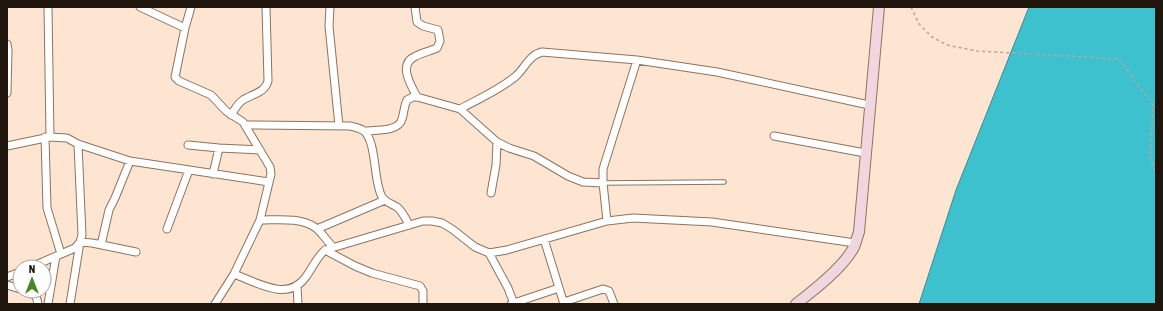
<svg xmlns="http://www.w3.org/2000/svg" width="1163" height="311" viewBox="0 0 1163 311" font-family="'Asap Condensed',sans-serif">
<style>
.water{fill:#3dc1ce;stroke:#348d94}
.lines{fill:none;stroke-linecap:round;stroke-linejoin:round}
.lane-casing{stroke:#8e735d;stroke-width:5.5}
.street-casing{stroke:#8e735d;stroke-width:9}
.secondary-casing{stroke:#8e735d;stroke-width:12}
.path{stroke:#b9a594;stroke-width:1.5;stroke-dasharray:3 3;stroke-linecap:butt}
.lane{stroke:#fff;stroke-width:3.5}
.street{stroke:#fff;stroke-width:7}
.secondary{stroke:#f0d6de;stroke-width:10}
</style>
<rect width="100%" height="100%" fill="#fde5d1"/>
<path class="water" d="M 1029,7 L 1156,7 L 1156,304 L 919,304 L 956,190 Z"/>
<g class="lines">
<defs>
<path id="lane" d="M 603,183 L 724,182"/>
<path id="street" d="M 140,7 L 185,28 L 191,7
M 330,7 L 329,26 L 339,126
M 415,7 L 417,22 L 423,26 L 438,30 L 440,41 L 437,48 C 430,51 422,53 416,56 C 397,64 411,85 417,97
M 185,28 L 175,77 L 179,81 L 211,95 L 226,111 L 243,122 L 270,167 L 271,174 L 260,220 L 234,274 L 215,304
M 7,44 L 8,50 L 7,93
M 460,109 C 478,99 500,90 516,76 C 525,68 529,55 542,52 L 637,60 L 717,72 L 869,105
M 231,115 C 235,109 238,103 243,100 C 252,94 265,93 268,81 L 266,7
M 245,125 L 350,126 C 355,127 360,128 364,131 C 377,142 373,181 382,197 C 385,202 392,204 397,207 C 403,212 406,219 409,225
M 364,131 C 375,130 399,132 402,119 C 404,113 404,106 407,100 L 413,97 L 417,97 L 460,109 L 497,142 L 509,148 L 534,156 L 568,176 L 583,182 L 603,183
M 774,136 L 865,153
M 45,137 L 47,208 L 61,254
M 50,137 L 67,138 L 78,144 L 130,161 L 269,182
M 188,145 L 219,148 L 260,150
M 7,146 L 50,137 L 48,7
M 213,174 L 219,148
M 491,193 L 496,165 L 497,142
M 260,220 C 278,220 301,217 316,228 C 322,233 327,241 333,247
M 607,221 L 603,183 L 603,169 L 637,60
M 167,229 L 189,170
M 317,229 L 385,200
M 544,239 L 564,304
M 101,245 L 109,210 L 115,198 L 130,161
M 325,250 L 355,266 L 372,273 L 420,286 L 423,291 L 423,304
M 489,253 L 508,288 L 514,304
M 31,267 L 75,248 L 80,242 L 82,235 L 78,144
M 234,274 C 256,282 287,302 305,278 C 312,269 316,258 325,250 L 423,221 L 432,221 L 442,223 L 452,229 L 475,247 L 489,253 L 507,250 L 607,221 L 633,218 L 712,222 L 855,243
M 7,277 L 20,272
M 7,285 L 20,289
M 297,286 L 298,304
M 27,291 C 34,293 37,296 38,304
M 564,302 L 603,289 L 609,291 L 614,304
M 48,304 L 56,256
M 70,304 L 80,242 L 92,243 L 136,252
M 511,304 L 559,288"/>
<path id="secondary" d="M 796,304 C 813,291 844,267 854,247 C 856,243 857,237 859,232 L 879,7"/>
</defs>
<use href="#lane" class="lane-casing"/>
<use href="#street" class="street-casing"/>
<use href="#secondary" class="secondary-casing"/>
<path class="path" d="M 911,7 L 919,24 L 932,37 L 947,45 L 977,51 L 1119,59 L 1153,105 L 1150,158 L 1156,172"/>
<use href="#lane" class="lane"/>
<use href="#street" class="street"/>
<use href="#secondary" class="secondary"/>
</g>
<rect width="1163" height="311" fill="none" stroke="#1f150c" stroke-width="16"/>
<g transform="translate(32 279)"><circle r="19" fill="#ffffff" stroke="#a5a19e"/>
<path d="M0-3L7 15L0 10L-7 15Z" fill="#4b8623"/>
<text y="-6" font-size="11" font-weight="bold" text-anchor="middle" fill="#1f150c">N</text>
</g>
</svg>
